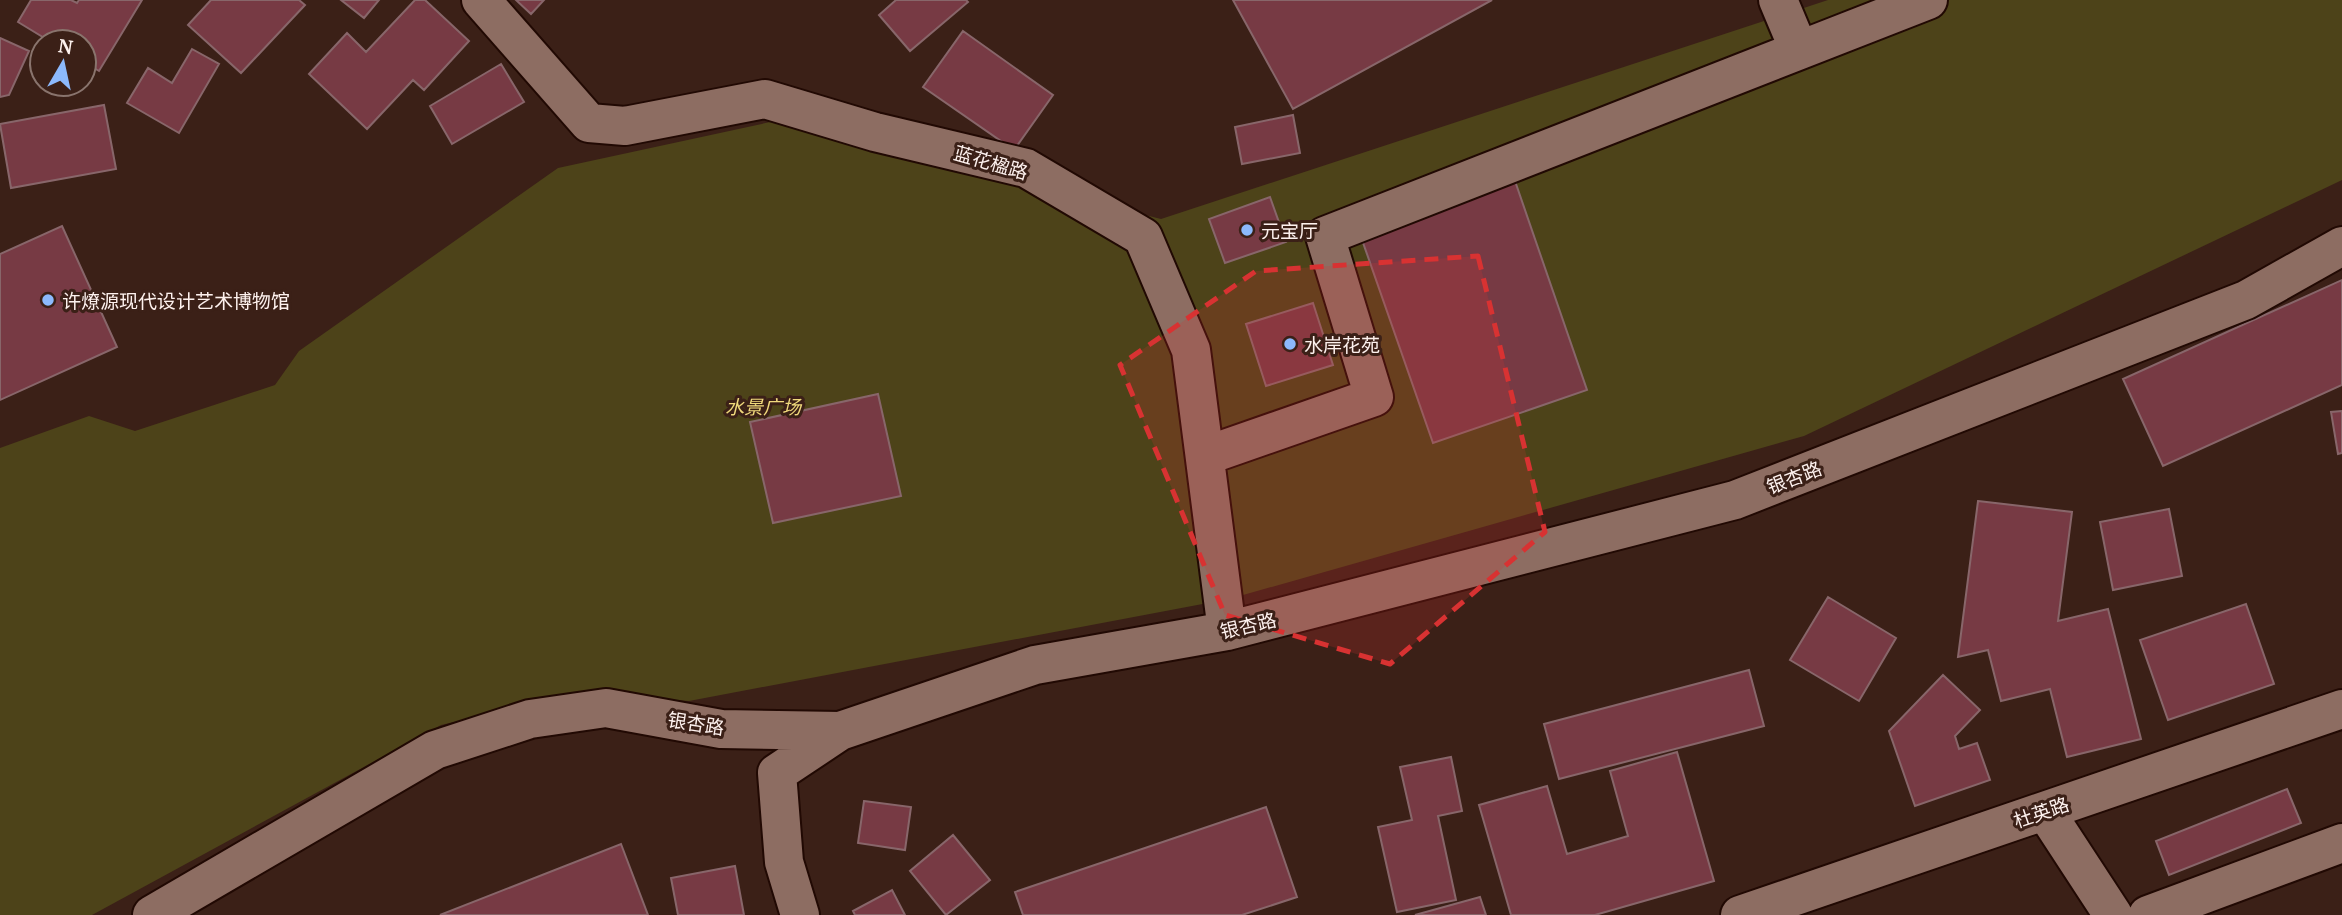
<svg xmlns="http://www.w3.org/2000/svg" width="2342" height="915" viewBox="0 0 2342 915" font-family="'PT Serif','Noto Sans SC',serif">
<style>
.green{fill:#4d4319}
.building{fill:#773a44;stroke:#88666a;stroke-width:2}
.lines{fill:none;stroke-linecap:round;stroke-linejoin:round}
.minor-casing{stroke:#210903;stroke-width:42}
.minor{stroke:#8d6d62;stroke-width:38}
.marked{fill:#d83232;fill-opacity:0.2;stroke:#d83232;stroke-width:5;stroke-dasharray:14 9;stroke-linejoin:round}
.poi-dot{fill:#8cb9fc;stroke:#3b2017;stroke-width:2.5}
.labels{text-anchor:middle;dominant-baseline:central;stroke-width:6;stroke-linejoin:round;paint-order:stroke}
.street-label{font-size:19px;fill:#fdf1ee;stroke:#3b2017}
.poi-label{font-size:19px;fill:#fdf1ee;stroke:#3b2017;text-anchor:start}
.park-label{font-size:19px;font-style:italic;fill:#f0d97c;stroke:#3b2017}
</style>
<rect width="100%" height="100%" fill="#3b2017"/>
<path class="green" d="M 1828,0 L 2342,0 L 2342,180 L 1804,436 L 1229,599 L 689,701 L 574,694 L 441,725 L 92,915 L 0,915 L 0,448 L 89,416 L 135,431 L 275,385 L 299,351 L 558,168 L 775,121 L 1161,219 Z"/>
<path class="building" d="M 31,0 L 71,0 L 77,3 L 79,0 L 142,0 L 99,71 L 84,62 L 84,42 L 51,42 L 18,22 Z
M 211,0 L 299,0 L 305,5 L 241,73 L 188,25 Z
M 341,0 L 379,0 L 364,18 Z
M 415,0 L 425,0 L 469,41 L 424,90 L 413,80 L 367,129 L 309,74 L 347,33 L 366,52 Z
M 516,0 L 544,0 L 531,14 Z
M 896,0 L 966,0 L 968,2 L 910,51 L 879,15 Z
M 1233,0 L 1492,0 L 1293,109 Z
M 963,31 L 1053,95 L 1014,150 L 923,87 Z
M 0,38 L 29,51 L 9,95 L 0,97 Z
M 192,49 L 219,64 L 179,133 L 127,103 L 148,68 L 172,83 Z
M 501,64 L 524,102 L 452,144 L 430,106 Z
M 104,105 L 116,169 L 11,188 L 0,124 Z
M 1293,115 L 1300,153 L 1242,164 L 1235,127 Z
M 1515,181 L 1587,390 L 1433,443 L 1360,234 Z
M 1270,197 L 1286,242 L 1225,263 L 1209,219 Z
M 62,226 L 117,347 L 0,400 L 0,254 Z
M 2342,280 L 2342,385 L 2163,466 L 2123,379 Z
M 1313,303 L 1333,365 L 1266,386 L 1246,324 Z
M 878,394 L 901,496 L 773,523 L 750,422 Z
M 2342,411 L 2342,453 L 2338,454 L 2331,412 Z
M 1978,501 L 2072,512 L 2058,621 L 2108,609 L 2141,739 L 2067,757 L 2050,689 L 2001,701 L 1988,650 L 1958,657 Z
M 2169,509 L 2182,576 L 2113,590 L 2100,522 Z
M 1828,597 L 1896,638 L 1859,701 L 1790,660 Z
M 2246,604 L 2274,684 L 2168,720 L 2140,640 Z
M 1749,670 L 1764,726 L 1559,779 L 1544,724 Z
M 1943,675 L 1980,710 L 1955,736 L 1959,749 L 1977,743 L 1990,780 L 1915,806 L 1889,731 Z
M 1677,752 L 1714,881 L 1595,915 L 1511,915 L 1479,805 L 1547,786 L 1567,854 L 1628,836 L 1610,771 Z
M 1451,757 L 1462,811 L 1438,816 L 1456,900 L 1397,912 L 1378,827 L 1412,820 L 1400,767 Z
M 2287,789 L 2301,823 L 2169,875 L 2156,841 Z
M 864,801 L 911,807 L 905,850 L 858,843 Z
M 1266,807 L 1297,897 L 1242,915 L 1023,915 L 1015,892 Z
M 953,835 L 990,880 L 946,915 L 910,871 Z
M 621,844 L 648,915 L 440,915 Z
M 735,866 L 744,915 L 678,915 L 671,878 Z
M 892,890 L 905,915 L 855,915 L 853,911 Z
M 1480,897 L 1486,915 L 1415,915 Z"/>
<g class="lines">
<defs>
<path id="minor" d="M 481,0 L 589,123 L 625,126 L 765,99 L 875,132 L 1026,168 L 1143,237 L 1191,350 L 1227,631
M 1778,0 L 1799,50
M 1205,456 L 1374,397 L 1325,236 L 1928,0
M 2045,811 L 2113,915
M 152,915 L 435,750 L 530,719 L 606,708 L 721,729 L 840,731 L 1035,665 L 1227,631 L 1735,500 L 2246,300 L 2342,246
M 800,915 L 784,862 L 777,773 L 840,731
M 1740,915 L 2342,709
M 2148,915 L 2342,843"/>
</defs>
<use href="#minor" class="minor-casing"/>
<use href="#minor" class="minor"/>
</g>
<path class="marked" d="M 1478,256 L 1545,532 L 1390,664 L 1225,615 L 1120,365 L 1256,271 Z"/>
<g class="poi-dot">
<circle cx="1247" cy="230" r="7"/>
<circle cx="48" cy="300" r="7"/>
<circle cx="1290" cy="344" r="7"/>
</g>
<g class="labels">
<g class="street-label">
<text transform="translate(991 162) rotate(16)">蓝花楹路</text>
<text transform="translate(1794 477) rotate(-21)">银杏路</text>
<text transform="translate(1248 625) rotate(-13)">银杏路</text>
<text transform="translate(696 723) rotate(9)">银杏路</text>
<text transform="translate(2041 812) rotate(-19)">杜英路</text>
</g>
<g class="poi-label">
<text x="1261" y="230">元宝厅</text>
<text x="62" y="300">许燎源现代设计艺术博物馆</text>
<text x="1304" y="344">水岸花苑</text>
</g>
<g class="park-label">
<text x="763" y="406">水景广场</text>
</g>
</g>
<g transform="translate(63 63) rotate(9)"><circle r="33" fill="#3b2017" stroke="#89746d" stroke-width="2"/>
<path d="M0-5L12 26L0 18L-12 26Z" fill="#8cb9fc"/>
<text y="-10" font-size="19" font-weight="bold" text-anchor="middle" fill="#fdf1ee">N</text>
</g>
</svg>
